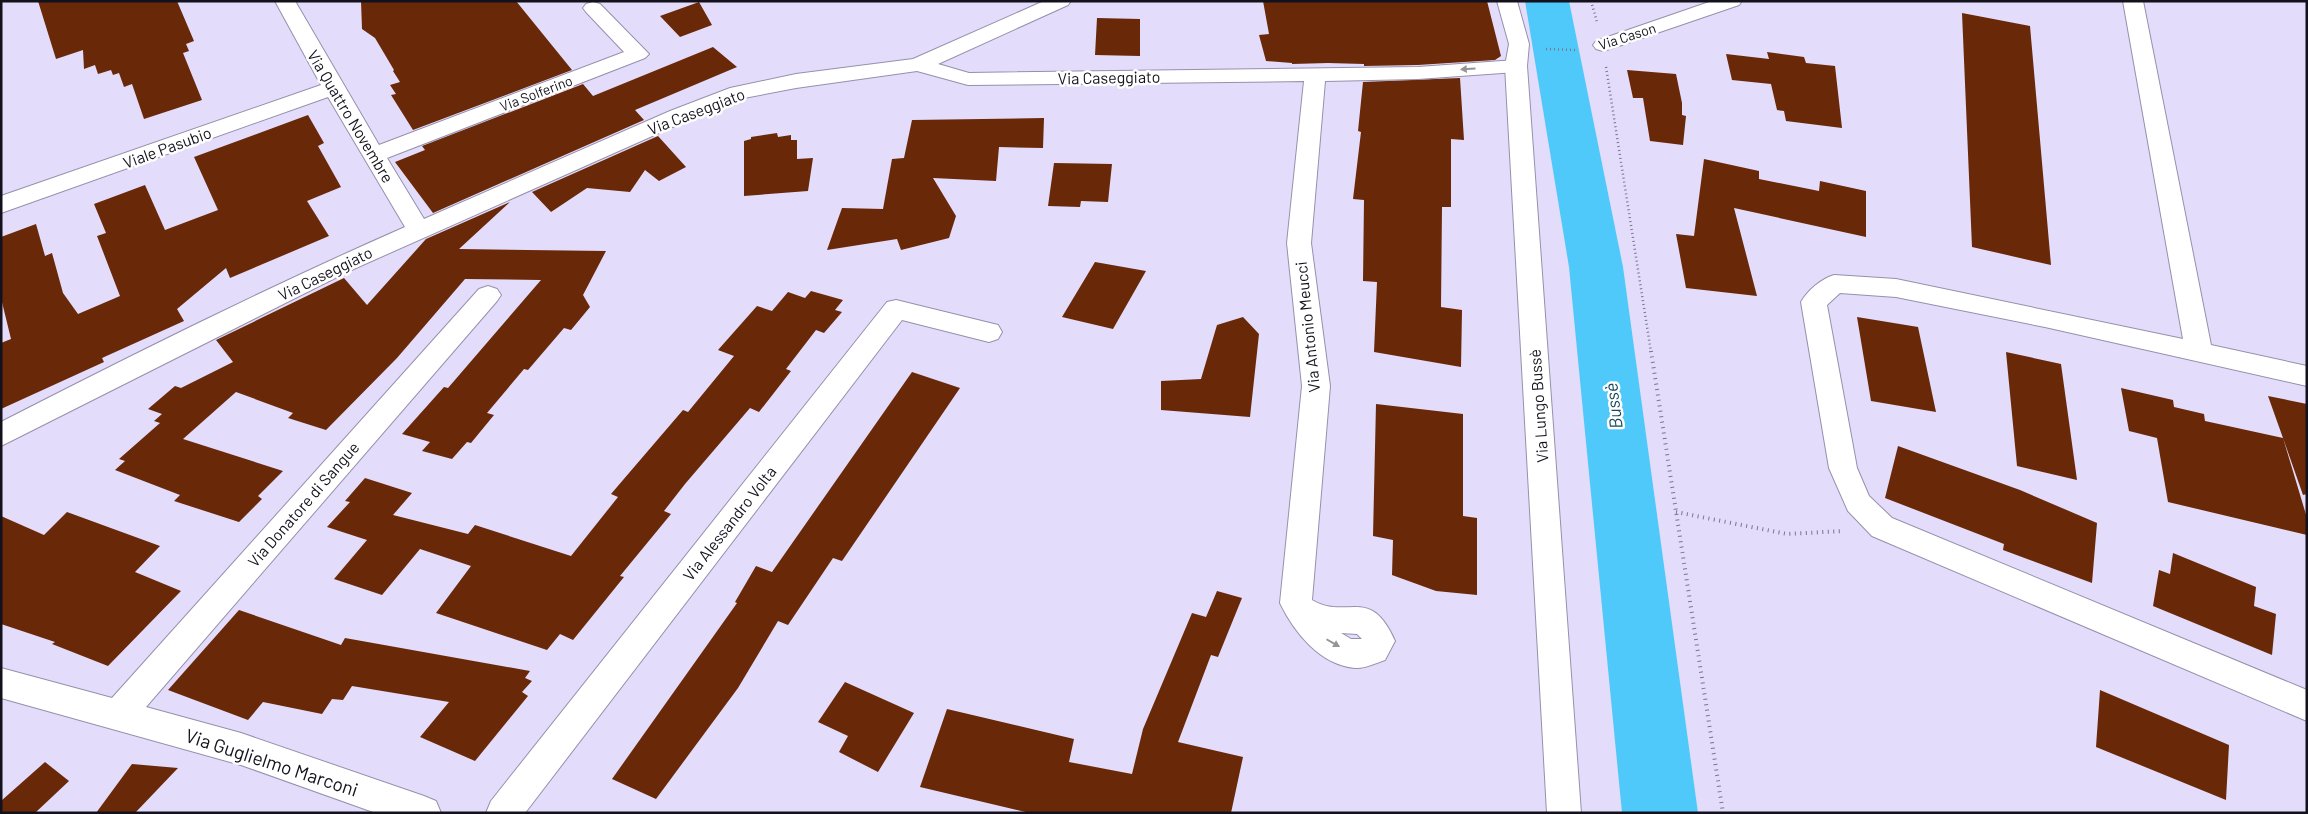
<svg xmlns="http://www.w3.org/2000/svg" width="2308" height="814" viewBox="0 0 2308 814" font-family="Barlow,sans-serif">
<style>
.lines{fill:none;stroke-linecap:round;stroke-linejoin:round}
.river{fill:#4fc9fa;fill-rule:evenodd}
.building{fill:#692808}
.minor-casing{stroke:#9690ac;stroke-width:2}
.major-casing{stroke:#9690ac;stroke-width:2}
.path-far1{stroke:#7b768b;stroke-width:2.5;stroke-dasharray:1 3;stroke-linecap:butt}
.path{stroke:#7b768b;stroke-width:4;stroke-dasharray:1 4.5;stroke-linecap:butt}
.minor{fill:#fff;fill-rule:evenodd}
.major{fill:#fff;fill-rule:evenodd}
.oneway{fill:#959498}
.labels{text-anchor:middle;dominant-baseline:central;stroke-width:5;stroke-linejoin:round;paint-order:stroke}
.far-street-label{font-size:14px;fill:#13111b;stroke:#fff}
.street-label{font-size:16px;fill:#13111b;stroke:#fff}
.water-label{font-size:18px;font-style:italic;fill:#16495d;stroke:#fff}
.near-street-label{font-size:19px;fill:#13111b;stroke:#fff}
</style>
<rect width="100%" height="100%" fill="#e3dcfb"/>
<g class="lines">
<path class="river" d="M 1525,1 L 1569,1 L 1623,267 L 1698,813 L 1622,813 L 1569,267 Z"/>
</g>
<path class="building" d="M 38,1 L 177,1 L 194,41 L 186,44 L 189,51 L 183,53 L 202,100 L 144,119 L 132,84 L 124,87 L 119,73 L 113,75 L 111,70 L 98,74 L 95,65 L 84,69 L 83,50 L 56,59 Z
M 361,1 L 516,1 L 572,70 L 413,130 L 391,95 L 396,94 L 390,85 L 400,82 L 393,71 L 394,70 L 375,38 L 362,29 Z
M 1263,1 L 1487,1 L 1501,56 L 1495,60 L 1418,65 L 1364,66 L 1364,64 L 1328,63 L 1292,64 L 1292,63 L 1266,61 L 1259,35 L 1269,34 Z
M 699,2 L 712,25 L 680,37 L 660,16 Z
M 1962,13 L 2030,26 L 2051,265 L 1972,247 Z
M 1097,18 L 1140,19 L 1140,56 L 1095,55 Z
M 713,47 L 737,67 L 635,110 L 644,120 L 433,213 L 395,162 L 425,150 L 422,146 L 583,84 L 593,96 Z
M 1767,52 L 1804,57 L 1806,63 L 1835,66 L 1842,128 L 1786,121 L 1784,111 L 1777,110 L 1771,84 L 1732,80 L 1726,54 L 1769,59 Z
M 1627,70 L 1676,74 L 1682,103 L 1682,115 L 1686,116 L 1683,145 L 1650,141 L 1643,98 L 1633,98 Z
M 1460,78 L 1464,140 L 1451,139 L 1451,207 L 1442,207 L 1441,307 L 1462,310 L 1461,367 L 1374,352 L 1377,282 L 1363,281 L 1364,200 L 1353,199 L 1361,132 L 1358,131 L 1363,82 Z
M 308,115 L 324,143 L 318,146 L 341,187 L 307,201 L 329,236 L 230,278 L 226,268 L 177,309 L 184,321 L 102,358 L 104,362 L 1,409 L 1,343 L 11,339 L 1,298 L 1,237 L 36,224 L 45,256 L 52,253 L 63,293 L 78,314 L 120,296 L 97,236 L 106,233 L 94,204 L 145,185 L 165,230 L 218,210 L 194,157 Z
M 1044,118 L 1043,148 L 999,147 L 996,181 L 933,178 L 956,216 L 949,238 L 901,250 L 897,239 L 827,250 L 842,208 L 883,209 L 892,159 L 904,158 L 912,120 Z
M 777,133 L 778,137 L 791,135 L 791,140 L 797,140 L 797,159 L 813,158 L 808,191 L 744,196 L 744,141 L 751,139 L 751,137 Z
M 658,136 L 686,167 L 659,181 L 645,170 L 630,192 L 587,188 L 551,212 L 532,192 Z
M 1704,159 L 1759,171 L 1759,179 L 1819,191 L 1820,181 L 1866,191 L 1866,237 L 1734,208 L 1757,296 L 1686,288 L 1676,234 L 1694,236 Z
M 1054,163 L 1112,164 L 1108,202 L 1081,201 L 1080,207 L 1048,206 Z
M 510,202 L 459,249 L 606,251 L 583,295 L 590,307 L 571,330 L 564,328 L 528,370 L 524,369 L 487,413 L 494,415 L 471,443 L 467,442 L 452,459 L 422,451 L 430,442 L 402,434 L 444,387 L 448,388 L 541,280 L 465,279 L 397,358 L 326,430 L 288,418 L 293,413 L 236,392 L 183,439 L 283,471 L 258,496 L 262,499 L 239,522 L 174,501 L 180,495 L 115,470 L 125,461 L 119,459 L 160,423 L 154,421 L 162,414 L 148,409 L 175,386 L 181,388 L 233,362 L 216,340 L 344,278 L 367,305 L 426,239 Z
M 1095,262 L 1146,271 L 1113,329 L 1062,317 Z
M 811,291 L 843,300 L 835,310 L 842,312 L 824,333 L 816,330 L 786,369 L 791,371 L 759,412 L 750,408 L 685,484 L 664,511 L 671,514 L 620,576 L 624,577 L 573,640 L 560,634 L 547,650 L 436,613 L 471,566 L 420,549 L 382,595 L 334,579 L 367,540 L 327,527 L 350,502 L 345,501 L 365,478 L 412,493 L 393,515 L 468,534 L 475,525 L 571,556 L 618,497 L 611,494 L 683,410 L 688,412 L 734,356 L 718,350 L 757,306 L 772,311 L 788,292 L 805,298 Z
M 1243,317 L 1259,334 L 1250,417 L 1161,410 L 1161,381 L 1201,379 L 1217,325 Z
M 1857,317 L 1918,327 L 1936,412 L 1871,401 Z
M 2006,352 L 2061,364 L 2077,480 L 2017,466 Z
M 912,372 L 960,388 L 842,561 L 833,558 L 788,625 L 778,621 L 738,688 L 656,799 L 612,779 L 737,603 L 735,602 L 756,566 L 772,572 Z
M 2121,388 L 2173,400 L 2174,407 L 2204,414 L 2205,421 L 2283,438 L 2268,396 L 2307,404 L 2307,494 L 2303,495 L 2283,438 L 2307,518 L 2307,535 L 2168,502 L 2157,438 L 2129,431 Z
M 1376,404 L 1463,414 L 1463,516 L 1477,518 L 1477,595 L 1436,591 L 1392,575 L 1393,540 L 1373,536 Z
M 1898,446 L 2020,490 L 2097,523 L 2092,583 L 2003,550 L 2004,544 L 1885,498 Z
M 67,512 L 160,546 L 135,572 L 181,591 L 108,666 L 52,644 L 55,642 L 1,624 L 1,516 L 44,535 Z
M 2173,553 L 2256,587 L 2254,606 L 2276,614 L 2272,655 L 2153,606 L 2159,570 L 2170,574 Z
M 1217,591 L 1242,598 L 1218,657 L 1211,655 L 1178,742 L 1243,757 L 1231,813 L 1030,813 L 920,787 L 947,709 L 1074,739 L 1069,762 L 1132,774 L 1143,729 L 1192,613 L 1206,617 Z
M 239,610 L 341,645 L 345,638 L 530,671 L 525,678 L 532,681 L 522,692 L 528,696 L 475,761 L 420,737 L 449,702 L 352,686 L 343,700 L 332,699 L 322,714 L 263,702 L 248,720 L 168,690 Z
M 845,682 L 914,713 L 878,772 L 839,752 L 848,736 L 818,722 Z
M 2100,690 L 2229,745 L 2226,800 L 2096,747 Z
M 45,762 L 69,781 L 35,813 L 1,813 L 1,801 Z
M 132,764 L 178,768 L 135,813 L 96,813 Z"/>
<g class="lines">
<defs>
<path id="minor" d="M 275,1 L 295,1 L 379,145 L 624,52 L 586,12 L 583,8 L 586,4 L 593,2 L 600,4 L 649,54 L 645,58 L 387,158 L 424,219 L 670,111 L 730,88 L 796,74 L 913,59 L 1044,1 L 1071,1 L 1068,5 L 938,64 L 969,73 L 1418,67 L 1516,60 L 1524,61 L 1527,66 L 1524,71 L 1516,72 L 1418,79 L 1325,81 L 1311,243 L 1330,386 L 1312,600 C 1347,621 1370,584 1395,641 L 1385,660 C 1376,663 1364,669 1355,668 C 1320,665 1294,632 1280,603 L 1302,386 L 1287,243 L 1304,81 L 968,85 L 917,71 L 796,88 L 744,98 L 686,121 L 347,272 L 1,446 L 1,422 C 134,354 268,287 405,227 L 328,97 L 1,213 L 1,196 L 321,85 ZM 1341,633 L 1357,634 L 1362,639 L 1351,639 Z
M 1712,1 L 1742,1 L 1739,5 L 1610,49 L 1603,51 L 1596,49 L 1593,45 L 1596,41 Z
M 2123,1 L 2143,1 L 2211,345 L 2307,366 L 2307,386 L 2045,327 L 1896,297 L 1840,293 L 1827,305 L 1857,468 L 1869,496 L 1892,518 L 2307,690 L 2307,721 L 1872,536 L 1848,511 L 1829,468 L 1801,302 C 1808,290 1821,279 1834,275 L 1896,279 L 2183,339 Z
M 488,286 L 497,289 L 501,295 L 497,301 L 146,707 L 241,733 L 424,796 L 436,801 L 441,813 L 376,813 L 241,765 L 1,698 L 1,668 L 112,698 L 479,289 Z
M 896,300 L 998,325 L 1002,332 L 998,339 L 989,342 L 902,320 L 525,813 L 486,813 L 491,801 L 887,302 Z"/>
<path id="major" d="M 1497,1 L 1517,1 L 1529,44 L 1527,66 L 1581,813 L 1547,813 L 1505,66 L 1509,44 Z"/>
</defs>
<use href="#minor" class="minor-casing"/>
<use href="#major" class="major-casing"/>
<path class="path-far1" d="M 1591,1 L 1597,22
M 1546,49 L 1578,50
M 1606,67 L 1651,352"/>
<path class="path" d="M 1651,351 L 1723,813
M 1676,512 L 1787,534 L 1843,531"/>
<use href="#minor" class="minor"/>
<use href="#major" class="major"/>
</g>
<defs><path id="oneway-solid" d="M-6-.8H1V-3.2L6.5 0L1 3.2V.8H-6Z" transform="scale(1.25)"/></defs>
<g class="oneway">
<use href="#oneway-solid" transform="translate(1468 69) rotate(176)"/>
<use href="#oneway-solid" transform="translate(1333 643) rotate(30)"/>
</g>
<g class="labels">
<g class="far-street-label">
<text transform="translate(1627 36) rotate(-18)">Via Cason</text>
<text transform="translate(536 93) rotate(-21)">Via Solferino</text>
</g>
<g class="street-label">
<text transform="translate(1109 77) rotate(-1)">Via Caseggiato</text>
<text transform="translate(696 111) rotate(-21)">Via Caseggiato</text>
<text transform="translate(351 116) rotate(59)">Via Quattro Novembre</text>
<text transform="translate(167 147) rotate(-20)">Viale Pasubio</text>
<text transform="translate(325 273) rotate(-26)">Via Caseggiato</text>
<text transform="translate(1307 327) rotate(-96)">Via Antonio Meucci</text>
<text transform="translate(1538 406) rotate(-94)">Via Lungo Bussè</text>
<text transform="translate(303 504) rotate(-49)">Via Donatore di Sangue</text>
<text transform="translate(729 523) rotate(-52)">Via Alessandro Volta</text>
</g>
<g class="water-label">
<text transform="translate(1613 406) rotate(-97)">Bussè</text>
</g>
<g class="near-street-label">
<text transform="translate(272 762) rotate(18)">Via Guglielmo Marconi</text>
</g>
</g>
<rect width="2308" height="814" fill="none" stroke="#13111b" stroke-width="5"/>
</svg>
